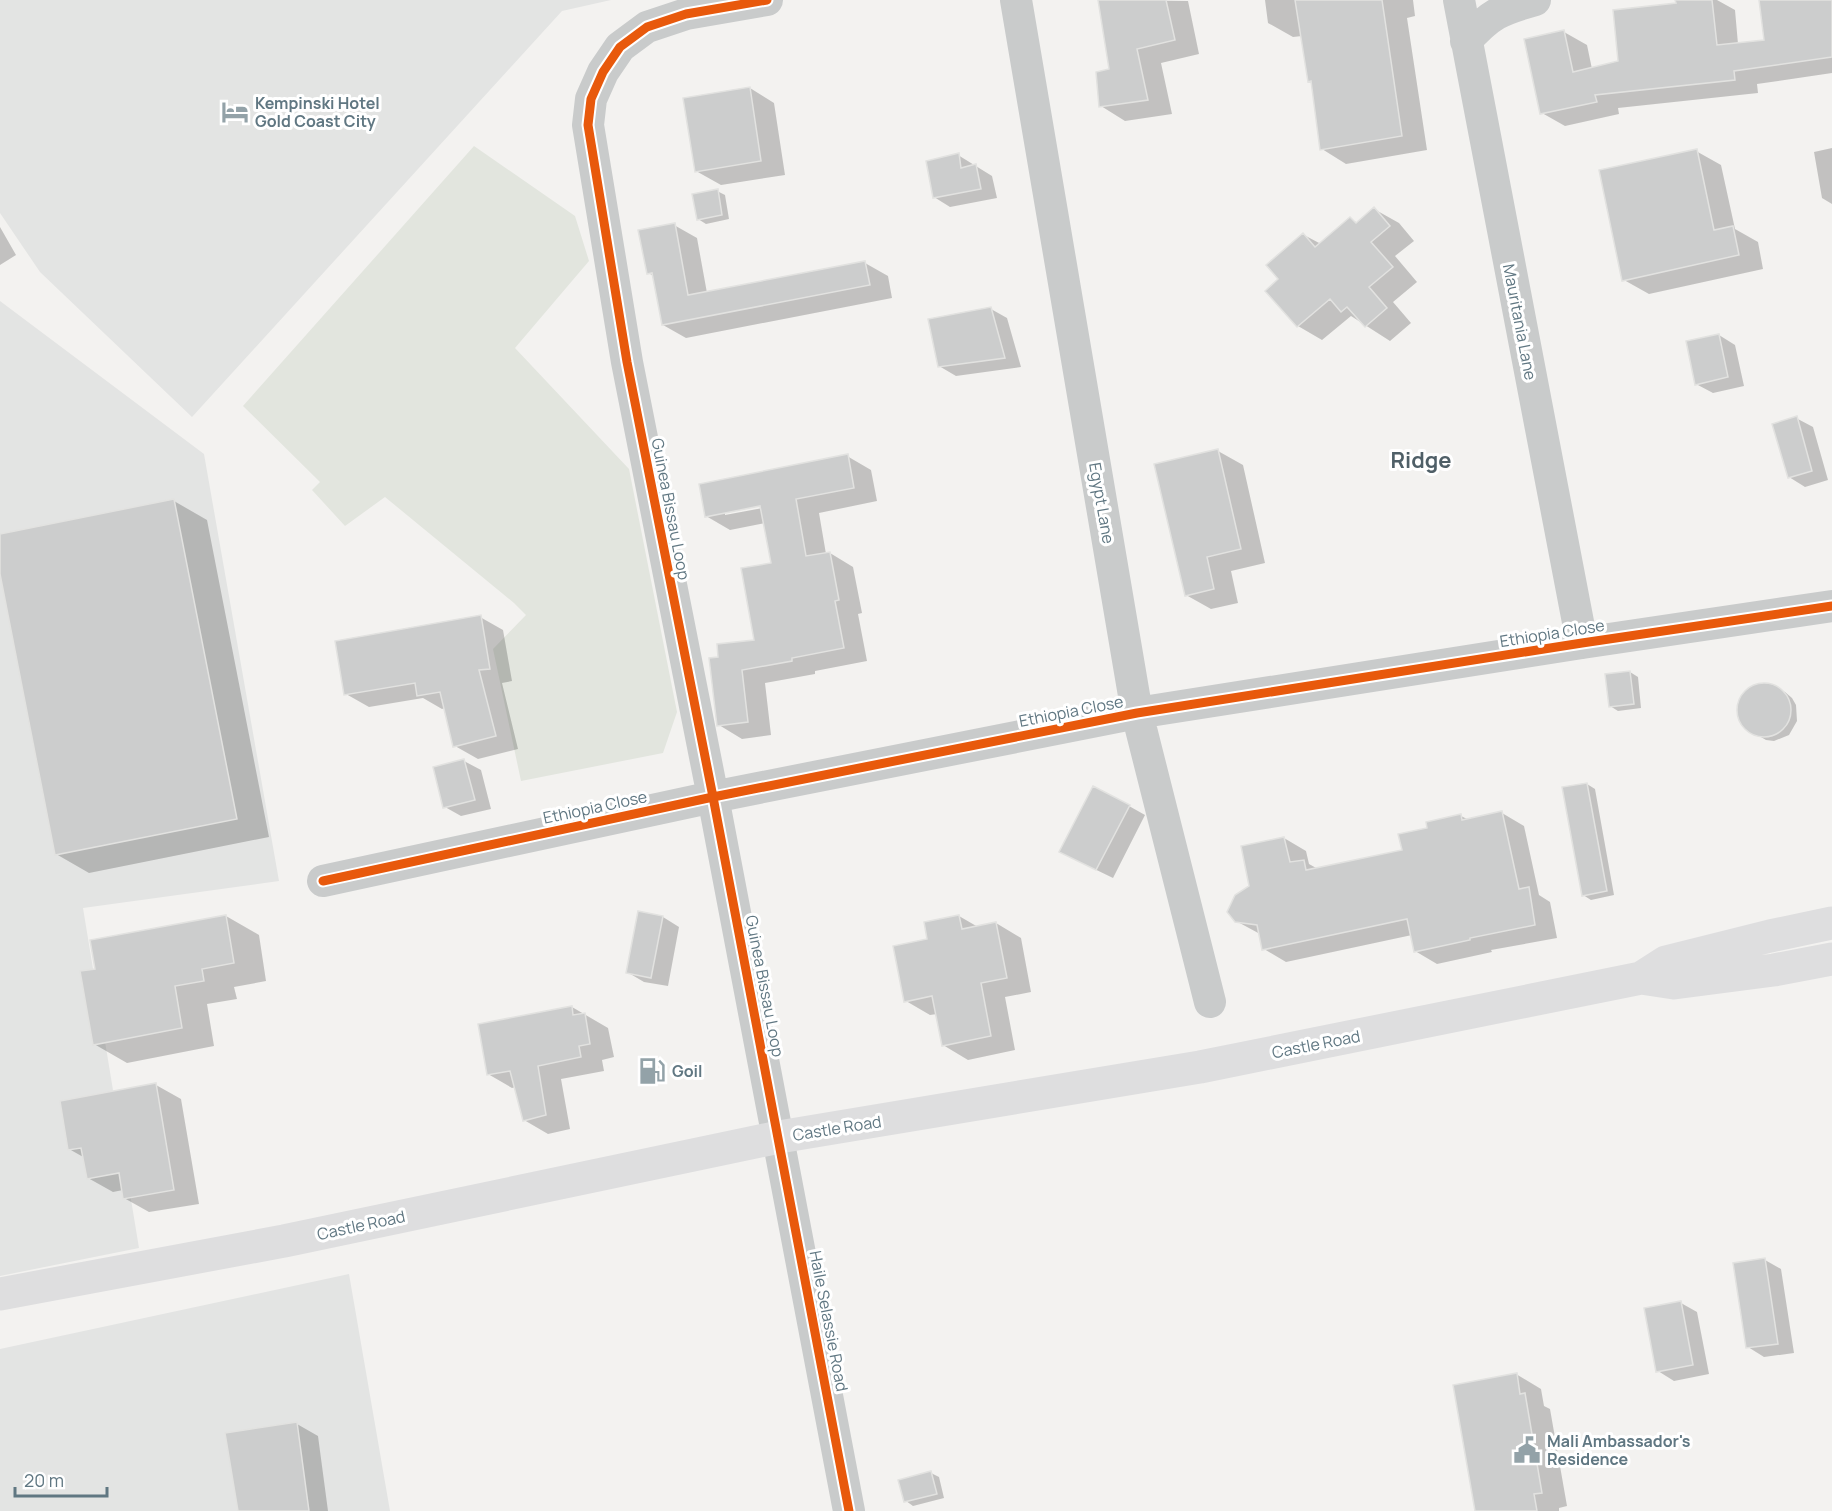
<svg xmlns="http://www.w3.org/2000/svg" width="1832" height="1511" viewBox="0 0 1832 1511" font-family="Manrope,sans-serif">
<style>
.built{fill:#e3e4e3}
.green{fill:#e2e5de}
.shadow{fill:#0003;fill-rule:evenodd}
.building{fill:#cccdcd;stroke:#e2e2e0;stroke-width:1.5}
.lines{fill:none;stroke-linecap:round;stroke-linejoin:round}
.minor{stroke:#c9cbcb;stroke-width:32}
.major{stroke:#dededf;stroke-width:33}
.cycleway-casing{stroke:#fff;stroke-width:13}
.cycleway{stroke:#e8590c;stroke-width:9}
.labels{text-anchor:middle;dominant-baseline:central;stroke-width:6;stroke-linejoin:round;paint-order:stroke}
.poi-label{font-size:16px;font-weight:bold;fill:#607782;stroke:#fff;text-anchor:start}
.street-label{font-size:16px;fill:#607782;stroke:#fff}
.district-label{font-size:22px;font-weight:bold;fill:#4f5f67;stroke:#fff}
</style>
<rect width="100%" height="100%" fill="#f3f2f0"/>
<path class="built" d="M 0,0 L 611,0 L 562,11 L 192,417 L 40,272 L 0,213 Z
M 0,301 L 204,454 L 279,881 L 83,908 L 139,1248 L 0,1276 Z
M 349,1274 L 390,1511 L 0,1511 L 0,1349 Z"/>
<path class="green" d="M 474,146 L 575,216 L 589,261 L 515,348 L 629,469 L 677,712 L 663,753 L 521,781 L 493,649 L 526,615 L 514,603 L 385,497 L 345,526 L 312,490 L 320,482 L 243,406 Z"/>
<path class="shadow" d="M 1104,0 L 1188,1 L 1199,54 L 1161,63 L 1172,114 L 1125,121 L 1101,106 L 1110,70 Z
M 1265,0 L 1413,0 L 1415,16 L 1407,18 L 1427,150 L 1346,164 L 1322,149 L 1312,83 L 1309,81 L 1302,36 L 1293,37 L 1268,23 Z
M 1684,0 L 1717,0 L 1735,10 L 1738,44 L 1766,41 L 1760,0 L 1832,0 L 1832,73 L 1757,84 L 1758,93 L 1618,108 L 1619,114 L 1565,126 L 1542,113 L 1564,32 L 1587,45 L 1592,69 L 1619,63 Z
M 750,88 L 774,103 L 785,175 L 721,185 L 696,171 Z
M 1832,148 L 1832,204 L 1822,198 L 1814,152 Z
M 1696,151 L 1721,165 L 1735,229 L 1758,242 L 1763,269 L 1649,294 L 1624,280 Z
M 958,155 L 992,176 L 997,198 L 950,207 L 934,197 Z
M 717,191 L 725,195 L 729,219 L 706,224 L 698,219 Z
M 1374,209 L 1399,223 L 1414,241 L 1395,256 L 1417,282 L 1393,302 L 1411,323 L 1390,341 L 1351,316 L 1322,340 L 1298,326 L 1281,279 L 1304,235 L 1321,244 L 1350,219 L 1358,223 Z
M 674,225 L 697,238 L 707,293 L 865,263 L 888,276 L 892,298 L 686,338 L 663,325 L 654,276 L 648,273 Z
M 0,227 L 16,255 L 0,265 Z
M 991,309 L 1007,318 L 1021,367 L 956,376 L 939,366 Z
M 1719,335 L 1735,345 L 1744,386 L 1713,393 L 1696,384 Z
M 1796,418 L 1813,427 L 1828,480 L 1805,487 L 1789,477 Z
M 1218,451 L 1243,465 L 1265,563 L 1231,571 L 1238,603 L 1211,609 L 1186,595 Z
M 847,456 L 871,470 L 877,501 L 819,513 L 826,554 L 830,553 L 853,567 L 862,613 L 858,614 L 867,661 L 815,671 L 815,674 L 765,683 L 771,735 L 742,739 L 719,725 L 719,658 L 756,641 L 772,564 L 765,523 L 730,530 L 706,516 ZM 767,504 L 768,507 L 725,515 L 725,512 Z
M 174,501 L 207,520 L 269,837 L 89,873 L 56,854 L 0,566 L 0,536 Z
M 480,617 L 503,630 L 512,681 L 502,683 L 518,749 L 478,759 L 455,746 L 445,708 L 442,709 L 423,698 L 369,707 L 346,694 Z
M 1630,672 L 1638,677 L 1641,708 L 1618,711 L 1610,706 L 1606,675 Z
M 1767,684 L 1785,692 L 1792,698 L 1796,705 L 1797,721 L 1789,735 L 1774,741 L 1766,740 L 1744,727 L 1738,711 L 1739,702 L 1743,694 L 1750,688 L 1758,685 Z
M 464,761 L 481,770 L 491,809 L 461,816 L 445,807 Z
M 1587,784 L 1595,789 L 1614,895 L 1591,900 L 1583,895 Z
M 1129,806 L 1145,815 L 1113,878 L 1078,861 Z
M 1502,813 L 1524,826 L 1539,895 L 1550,902 L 1557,938 L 1491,950 L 1492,952 L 1437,964 L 1415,951 L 1412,935 L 1286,962 L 1264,949 L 1260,934 L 1236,921 L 1251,887 L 1284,838 L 1306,851 L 1309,864 L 1318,869 L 1404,851 L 1429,829 L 1461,816 L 1469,820 Z
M 639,913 L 663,917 L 679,927 L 668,986 L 644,982 L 627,972 Z
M 226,916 L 259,935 L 266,981 L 234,987 L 237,999 L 207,1004 L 214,1046 L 127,1063 L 94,1044 L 97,970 Z
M 959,916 L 978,927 L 996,923 L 1021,938 L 1031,992 L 1005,997 L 1015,1050 L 968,1060 L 943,1045 L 937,1014 L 930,1015 L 906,1001 L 929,940 Z
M 572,1007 L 608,1028 L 614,1057 L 602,1060 L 604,1071 L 561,1079 L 570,1129 L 548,1134 L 524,1120 L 516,1087 L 512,1088 L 488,1074 Z
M 156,1085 L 181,1099 L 199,1204 L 149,1212 L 124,1198 L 123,1190 L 113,1192 L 88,1178 L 85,1158 L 69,1149 Z
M 1765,1260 L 1781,1269 L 1794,1353 L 1764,1357 L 1748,1347 Z
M 1681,1303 L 1697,1312 L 1709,1374 L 1674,1381 L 1658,1371 Z
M 1516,1374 L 1541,1389 L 1544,1406 L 1550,1409 L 1567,1506 L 1559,1508 L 1559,1511 L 1477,1511 Z
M 297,1424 L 318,1436 L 328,1511 L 239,1511 Z
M 931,1473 L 939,1477 L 944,1498 L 913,1506 L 906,1501 Z"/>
<path class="building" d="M 1098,0 L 1166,0 L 1175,40 L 1137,49 L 1148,100 L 1099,107 L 1096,72 L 1109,69 Z
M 1295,0 L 1382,0 L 1402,136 L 1320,150 L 1311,81 L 1308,82 Z
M 1675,0 L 1712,0 L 1717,45 L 1764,40 L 1759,0 L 1832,0 L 1832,57 L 1734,71 L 1735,80 L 1595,95 L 1597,102 L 1540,114 L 1524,39 L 1564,30 L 1573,72 L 1618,61 L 1613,10 L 1676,3 Z
M 750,87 L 761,161 L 695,172 L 683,98 Z
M 1697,149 L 1714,230 L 1733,226 L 1739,255 L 1622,281 L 1599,170 Z
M 959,153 L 961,168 L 976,164 L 981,189 L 933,198 L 926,161 Z
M 718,189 L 722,215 L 697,220 L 692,194 Z
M 1374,207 L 1390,226 L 1371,242 L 1393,267 L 1369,287 L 1387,308 L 1365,327 L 1347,307 L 1341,312 L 1330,299 L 1297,327 L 1265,291 L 1278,279 L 1266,265 L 1303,233 L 1315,247 L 1350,217 L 1356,223 Z
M 675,223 L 688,295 L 865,261 L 870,285 L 662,325 L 652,273 L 647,274 L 638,230 Z
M 991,307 L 1005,358 L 938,367 L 928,319 Z
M 1719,334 L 1728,377 L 1695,385 L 1686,341 Z
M 1797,416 L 1812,471 L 1788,478 L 1772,424 Z
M 1218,449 L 1241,549 L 1207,557 L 1214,589 L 1185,596 L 1154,464 Z
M 848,454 L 854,488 L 796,499 L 806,556 L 830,552 L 839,600 L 835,601 L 844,648 L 792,658 L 792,661 L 742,670 L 748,722 L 717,726 L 709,658 L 718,657 L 717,644 L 754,640 L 741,568 L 771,563 L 760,506 L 705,517 L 699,484 Z
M 174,499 L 237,819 L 55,855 L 0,574 L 0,534 Z
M 481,615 L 490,669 L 479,670 L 496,736 L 453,747 L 440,692 L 417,696 L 415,683 L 344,695 L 335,641 Z
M 1630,671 L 1634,704 L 1609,707 L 1605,674 Z
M1737 710a27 27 0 1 1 54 0a27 27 0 1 1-54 0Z
M 464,759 L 475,800 L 443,808 L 433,767 Z
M 1587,783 L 1607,891 L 1582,896 L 1562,787 Z
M 1093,786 L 1130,805 L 1096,870 L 1059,852 Z
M 1502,811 L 1519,889 L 1529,887 L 1535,925 L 1470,938 L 1470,940 L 1414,952 L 1407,919 L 1262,950 L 1257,925 L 1235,922 L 1227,912 L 1235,895 L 1249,886 L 1241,846 L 1284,837 L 1290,862 L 1304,860 L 1306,870 L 1402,850 L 1398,834 L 1427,828 L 1426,822 L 1461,814 L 1462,820 Z
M 638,911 L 663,916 L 651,978 L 626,973 Z
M 226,915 L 234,963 L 202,969 L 204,981 L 175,986 L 182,1028 L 93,1045 L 80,971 L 95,969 L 90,940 Z
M 959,915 L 962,929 L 996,922 L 1007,978 L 981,983 L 991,1036 L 942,1046 L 932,996 L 904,1002 L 893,946 L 927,939 L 924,922 Z
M 572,1006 L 573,1015 L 585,1013 L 590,1044 L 579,1046 L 581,1057 L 538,1066 L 546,1115 L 523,1121 L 510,1071 L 487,1075 L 478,1024 Z
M 156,1083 L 174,1190 L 123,1199 L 119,1173 L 87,1179 L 81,1148 L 68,1150 L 60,1101 Z
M 1765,1258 L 1778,1344 L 1746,1348 L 1733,1263 Z
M 1681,1301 L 1693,1365 L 1656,1372 L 1644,1308 Z
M 1517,1373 L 1520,1394 L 1525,1393 L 1542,1493 L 1534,1494 L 1537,1511 L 1475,1511 L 1453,1385 Z
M 297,1422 L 309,1511 L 238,1511 L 225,1433 Z
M 931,1471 L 937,1494 L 904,1502 L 898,1480 Z"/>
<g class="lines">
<path class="minor" d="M 767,0 L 686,14 L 647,27 L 620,47 L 603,72 L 591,99 L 588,125 L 627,362 L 713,797 L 849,1511
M 1016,0 L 1137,713 L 1210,1002
M 1459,0 L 1582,643
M 1466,41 C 1490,14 1500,10 1535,0
M 323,881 L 713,797 L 1137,713 L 1582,643 L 1832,606"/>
<path class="major" d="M 1641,978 L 1666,962 L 1770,936 L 1832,923
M 0,1294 L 284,1241 L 779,1137 L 1200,1067 L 1641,978 L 1674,983 L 1774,970 L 1832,959"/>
<defs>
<path id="cycleway" d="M 767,0 L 686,14 L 647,27 L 620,47 L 603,72 L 591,99 L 588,125 L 627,362 L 713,797 L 849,1511
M 323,881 L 713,797 L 1137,713 L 1582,643 L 1832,606"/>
</defs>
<use href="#cycleway" class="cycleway-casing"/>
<use href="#cycleway" class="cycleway"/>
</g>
<defs>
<symbol id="hotel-bare" viewBox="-9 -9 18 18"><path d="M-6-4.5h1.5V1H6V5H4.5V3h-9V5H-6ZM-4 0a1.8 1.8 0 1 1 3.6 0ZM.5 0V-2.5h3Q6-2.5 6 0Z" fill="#93a2a8" stroke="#fff" stroke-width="2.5" paint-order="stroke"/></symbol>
<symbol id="fuel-bare" viewBox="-9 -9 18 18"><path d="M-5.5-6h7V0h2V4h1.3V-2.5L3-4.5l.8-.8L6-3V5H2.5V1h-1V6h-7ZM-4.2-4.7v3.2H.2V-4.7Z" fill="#93a2a8" stroke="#fff" stroke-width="2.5" paint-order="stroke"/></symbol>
<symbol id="civic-bare" viewBox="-9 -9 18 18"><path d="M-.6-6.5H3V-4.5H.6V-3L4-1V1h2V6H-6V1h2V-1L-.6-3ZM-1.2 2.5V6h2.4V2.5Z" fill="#93a2a8" stroke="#fff" stroke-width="2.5" paint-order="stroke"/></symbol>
</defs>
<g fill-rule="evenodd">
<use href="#hotel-bare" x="216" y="93" width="38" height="38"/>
<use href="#fuel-bare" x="633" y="1052" width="38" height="38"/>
<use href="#civic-bare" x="1508" y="1431" width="38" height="38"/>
</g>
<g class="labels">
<g class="poi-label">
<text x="255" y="103">Kempinski Hotel<tspan x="255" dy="18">Gold Coast City</tspan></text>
<text x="672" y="1071">Goil</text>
<text x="1547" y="1441">Mali Ambassador's<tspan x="1547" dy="18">Residence</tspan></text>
</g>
<g class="street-label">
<text transform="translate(1520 322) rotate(79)">Mauritania Lane</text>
<text transform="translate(1102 503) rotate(80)">Egypt Lane</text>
<text transform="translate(671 509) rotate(79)">Guinea Bissau Loop</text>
<text transform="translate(1552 633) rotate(-9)">Ethiopia Close</text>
<text transform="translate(1071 711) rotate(-11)">Ethiopia Close</text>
<text transform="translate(595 807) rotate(-12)">Ethiopia Close</text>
<text transform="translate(765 986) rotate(79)">Guinea Bissau Loop</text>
<text transform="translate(1316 1044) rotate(-11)">Castle Road</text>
<text transform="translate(837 1128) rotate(-9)">Castle Road</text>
<text transform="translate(361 1225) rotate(-12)">Castle Road</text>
<text transform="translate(829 1321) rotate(79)">Haile Selassie Road</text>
</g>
<g class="district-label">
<text x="1421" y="460">Ridge</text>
</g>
</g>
<path d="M15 1487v9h92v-9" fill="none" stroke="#607782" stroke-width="3"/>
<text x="24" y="1487" font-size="18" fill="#607782" stroke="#ffffff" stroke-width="4.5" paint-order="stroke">20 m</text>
</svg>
